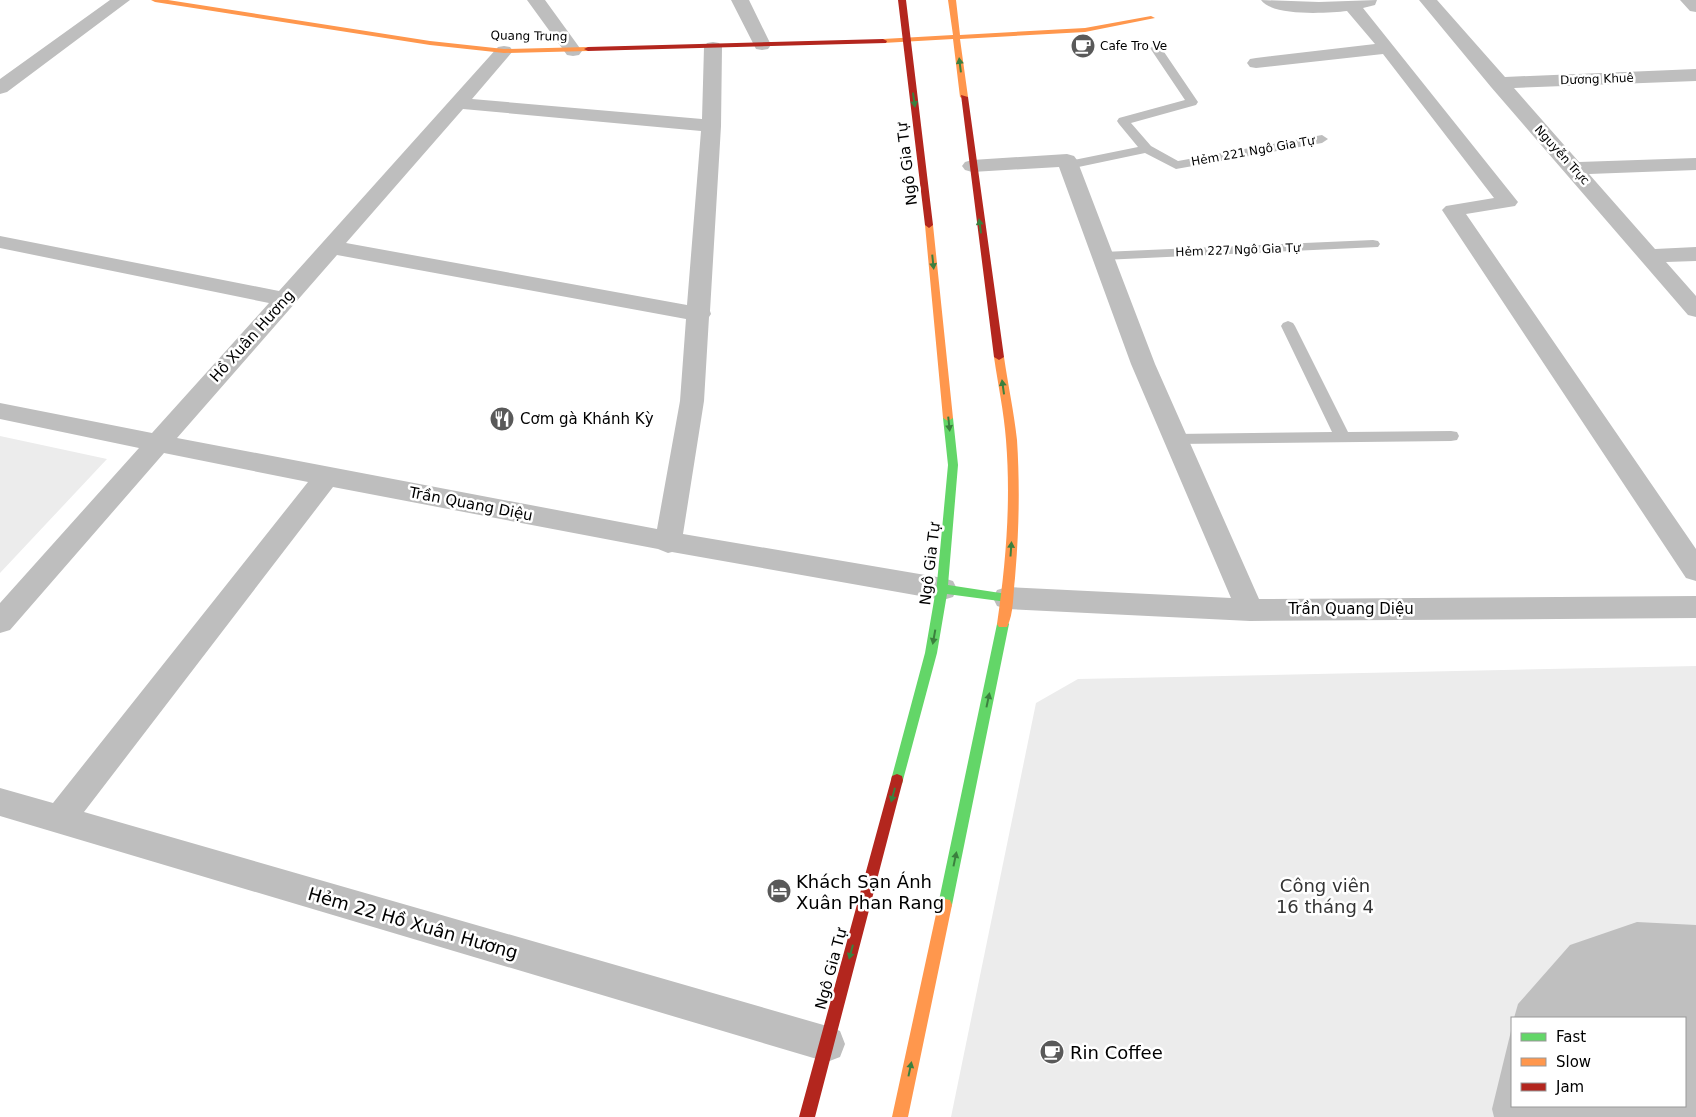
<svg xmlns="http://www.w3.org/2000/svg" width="1696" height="1117" viewBox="0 0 1696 1117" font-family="'DejaVu Sans',sans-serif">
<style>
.green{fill:#ececec;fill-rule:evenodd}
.water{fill:#bfbfbf}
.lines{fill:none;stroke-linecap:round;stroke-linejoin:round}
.lane{fill:#bebebe;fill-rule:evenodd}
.street{fill:#bebebe;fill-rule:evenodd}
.fast{fill:#63d668;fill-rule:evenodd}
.slow{fill:#ff974d;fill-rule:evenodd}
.jam{fill:#b3261e;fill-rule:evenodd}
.oneway{fill:#3b803e}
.labels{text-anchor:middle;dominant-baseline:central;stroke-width:5;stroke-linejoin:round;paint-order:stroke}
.far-street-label{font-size:12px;fill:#000;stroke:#fff}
.far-poi-label{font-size:12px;fill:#000;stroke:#fff;text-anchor:start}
.street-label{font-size:15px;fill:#000;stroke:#fff}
.poi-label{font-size:15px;fill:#000;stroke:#fff;text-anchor:start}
.near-poi-label{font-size:18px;fill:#000;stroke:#fff;text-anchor:start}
.near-park-label{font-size:18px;fill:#333;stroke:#fff}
.near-street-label{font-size:18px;fill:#000;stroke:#fff}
</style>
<rect width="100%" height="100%" fill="#fff"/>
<path class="green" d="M 0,436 L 107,459 L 0,573 Z
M 1696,666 L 1696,1117 L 951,1117 L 1036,703 L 1078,679 ZM 1512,1018 L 1685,1018 L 1685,1106 L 1512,1106 Z"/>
<path class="water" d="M 1637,922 L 1696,925 L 1696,1117 L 1494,1117 L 1492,1109 L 1512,1027 L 1512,1106 L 1685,1106 L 1685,1018 L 1514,1018 L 1518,1004 L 1570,945 Z"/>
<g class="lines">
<path class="lane" d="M 1156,45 L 1160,46 L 1198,102 L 1196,105 L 1131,123 L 1151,146 L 1178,161 L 1322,135 L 1328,139 L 1322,143 L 1176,169 L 1145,153 L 1069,169 L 1064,168 L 1063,165 L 1064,162 L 1138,147 L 1119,124 L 1117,121 L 1119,118 L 1185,100 L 1150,48 Z
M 1373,240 L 1378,241 L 1380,244 L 1378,247 L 1103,260 L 1096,256 L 1103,252 Z
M 1288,321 L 1293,323 L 1295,326 L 1348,432 L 1451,431 L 1457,432 L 1459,436 L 1457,440 L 1451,441 L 1175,444 L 1169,443 L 1167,439 L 1169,435 L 1175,434 L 1332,432 L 1281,326 L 1283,323 Z"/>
<path class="street" d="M 110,0 L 130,0 L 7,92 L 0,94 L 0,79 Z
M 527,0 L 545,0 L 582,51 L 579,55 L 573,56 L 567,55 Z
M 731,0 L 749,0 L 771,45 L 768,49 L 762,50 L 756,49 Z
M 1261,0 L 1319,2 L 1377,0 L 1375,5 L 1363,8 L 1518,202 L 1515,206 L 1466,214 L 1696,549 L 1696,581 L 1686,578 L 1442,210 L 1446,206 L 1494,198 L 1383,54 L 1256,68 L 1250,67 L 1247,63 L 1250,59 L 1256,58 L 1375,44 L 1347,11 C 1329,13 1273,17 1261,0 Z
M 1419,0 L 1437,0 L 1505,77 L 1696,69 L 1696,81 L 1514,88 L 1579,162 L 1696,158 L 1696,170 L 1589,174 L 1655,249 L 1696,247 L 1696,261 L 1666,262 L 1696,296 L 1696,317 L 1688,315 L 1491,87 Z
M 1680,0 L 1696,0 L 1696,12 L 1690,11 Z
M 713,42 L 719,43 L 722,47 L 721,126 L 710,311 L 711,314 L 709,317 L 704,401 L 683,534 L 943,578 L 953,581 L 957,589 L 953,597 L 943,600 L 672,552 L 668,553 L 658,549 L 333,487 L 84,812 L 827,1026 L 840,1031 L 845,1044 L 840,1057 L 827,1062 L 0,816 L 0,788 L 53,803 L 308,482 L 164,453 L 10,630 L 0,633 L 0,603 L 139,448 L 0,419 L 0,403 L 152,433 L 269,303 L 0,248 L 0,236 L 279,291 L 498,47 L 504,46 L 510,47 L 513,51 L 472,99 L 702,119 L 704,47 L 707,43 ZM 463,109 L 701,131 L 687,305 L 346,243 ZM 337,255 L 686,319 L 680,401 L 657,529 L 177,438 Z
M 1067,154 L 1074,156 L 1077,160 L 1155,364 L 1259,599 L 1696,596 L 1696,618 L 1250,621 L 1007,609 L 997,606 L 993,598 L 997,590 L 1007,587 L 1231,598 L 1131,364 L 1059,167 L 972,172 L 965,170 L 962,166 L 965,162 L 972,160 Z"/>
<path class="fast" d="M 948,415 L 953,418 L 958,465 L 948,585 L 1007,594 L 1011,595 L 1013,598 L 1011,601 L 1007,602 L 947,594 L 937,653 L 903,780 L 902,784 L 897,786 L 892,784 L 891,780 L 925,653 L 937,583 L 948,465 L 943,418 Z
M 1003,619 L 1007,621 L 1009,624 L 952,905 L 950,910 L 945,911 L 940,910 L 938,905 L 997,624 L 999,621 Z"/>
<path class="slow" d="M 151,0 L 168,0 L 430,41 L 504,49 L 588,47 L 592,49 L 588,51 L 504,53 L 430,45 L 155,2 Z
M 948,0 L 956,0 L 960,35 L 1085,28 L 1151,16 L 1155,18 L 1085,32 L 960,39 L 968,97 L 964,99 L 960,97 L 953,39 L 883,43 L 879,41 L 883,39 L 953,35 Z
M 929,222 L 933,225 L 953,418 L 948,421 L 943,418 L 925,225 Z
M 999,354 L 1004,357 C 1008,385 1014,412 1017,440 C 1020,486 1019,532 1015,578 C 1013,593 1014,614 1007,627 L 999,627 L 997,624 C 1006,563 1011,502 1006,440 C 1004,412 998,385 994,357 Z
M 945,899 L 950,900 L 952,905 L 908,1117 L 892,1117 L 938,905 L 940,900 Z"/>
<path class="jam" d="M 898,0 L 906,0 L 933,225 L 929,228 L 925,225 Z
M 883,39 L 887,41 L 886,43 L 588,51 L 584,49 L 588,47 Z
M 961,95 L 968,97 L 1004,357 L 999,360 L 994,357 Z
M 897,774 L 902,776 L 903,780 L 815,1117 L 799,1117 L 891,780 L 892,776 Z"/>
</g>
<defs><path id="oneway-solid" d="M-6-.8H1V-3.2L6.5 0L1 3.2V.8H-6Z" transform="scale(1.25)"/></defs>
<g class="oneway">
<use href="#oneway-solid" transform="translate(960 65) rotate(-97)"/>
<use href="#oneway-solid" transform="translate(914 100) rotate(82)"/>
<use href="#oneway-solid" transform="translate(980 226) rotate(-98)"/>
<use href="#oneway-solid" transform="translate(933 262) rotate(84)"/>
<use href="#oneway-solid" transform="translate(1003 387) rotate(-98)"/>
<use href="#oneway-solid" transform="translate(949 424) rotate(84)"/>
<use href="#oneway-solid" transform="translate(1011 549) rotate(-86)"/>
<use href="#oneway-solid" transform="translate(934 637) rotate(100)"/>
<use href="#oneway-solid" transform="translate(988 700) rotate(-78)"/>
<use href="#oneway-solid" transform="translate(893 795) rotate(105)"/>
<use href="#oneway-solid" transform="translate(955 859) rotate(-78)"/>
<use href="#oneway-solid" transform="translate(851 952) rotate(105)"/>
<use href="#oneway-solid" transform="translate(910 1069) rotate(-78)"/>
</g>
<defs>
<symbol id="cafe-disc" viewBox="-11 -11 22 22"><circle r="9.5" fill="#595959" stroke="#fff"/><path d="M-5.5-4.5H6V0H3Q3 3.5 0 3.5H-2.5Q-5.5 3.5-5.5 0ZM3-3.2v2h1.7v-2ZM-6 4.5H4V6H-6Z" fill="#fff"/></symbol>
<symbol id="restaurant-disc" viewBox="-11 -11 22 22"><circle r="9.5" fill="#595959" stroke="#fff"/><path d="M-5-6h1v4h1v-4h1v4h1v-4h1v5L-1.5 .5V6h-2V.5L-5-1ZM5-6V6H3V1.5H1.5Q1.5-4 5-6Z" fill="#fff"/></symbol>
<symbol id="hotel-disc" viewBox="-11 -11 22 22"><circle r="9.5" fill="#595959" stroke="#fff"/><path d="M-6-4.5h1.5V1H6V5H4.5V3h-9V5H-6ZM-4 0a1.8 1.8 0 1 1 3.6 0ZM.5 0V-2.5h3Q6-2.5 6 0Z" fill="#fff"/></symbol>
</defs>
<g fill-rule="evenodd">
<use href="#cafe-disc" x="1069" y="32" width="28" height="28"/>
<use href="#restaurant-disc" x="488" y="405" width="28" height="28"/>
<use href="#hotel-disc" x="765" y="877" width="28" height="28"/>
<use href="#cafe-disc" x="1038" y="1038" width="28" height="28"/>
</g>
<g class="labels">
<g class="far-street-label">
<text transform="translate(529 36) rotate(1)">Quang Trung</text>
<text transform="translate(1597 79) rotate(-2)">Dương Khuê</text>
<text transform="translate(1253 151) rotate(-10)">Hẻm 221 Ngô Gia Tự</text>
<text transform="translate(1562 155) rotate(48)">Nguyễn Trực</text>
<text transform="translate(1238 250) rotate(-2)">Hẻm 227 Ngô Gia Tự</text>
</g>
<g class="far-poi-label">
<text x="1100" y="46">Cafe Tro Ve</text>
</g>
<g class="street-label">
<text transform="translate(907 164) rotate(-97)">Ngô Gia Tự</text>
<text transform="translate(252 336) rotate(-48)">Hồ Xuân Hương</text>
<text transform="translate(471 504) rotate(11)">Trần Quang Diệu</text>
<text transform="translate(930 564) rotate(-83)">Ngô Gia Tự</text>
<text x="1351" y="609">Trần Quang Diệu</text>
<text transform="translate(831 969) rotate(-75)">Ngô Gia Tự</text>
</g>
<g class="poi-label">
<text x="520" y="419">Cơm gà Khánh Kỳ</text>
</g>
<g class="near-poi-label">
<text x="796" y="881">Khách Sạn Ánh<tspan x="796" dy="21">Xuân Phan Rang</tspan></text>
<text x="1070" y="1052">Rin Coffee</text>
</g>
<g class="near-park-label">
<text x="1325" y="885">Công viên<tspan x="1325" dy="21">16 tháng 4</tspan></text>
</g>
<g class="near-street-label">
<text transform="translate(413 923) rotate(16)">Hẻm 22 Hồ Xuân Hương</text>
</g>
</g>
<rect x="1511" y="1017" width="175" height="90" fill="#ffffff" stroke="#999999"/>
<rect x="1521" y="1033" width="25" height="8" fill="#63d668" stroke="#999999"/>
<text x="1556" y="1042" font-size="15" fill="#000000">Fast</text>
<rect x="1521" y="1058" width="25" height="8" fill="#ff974d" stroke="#999999"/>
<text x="1556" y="1067" font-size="15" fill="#000000">Slow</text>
<rect x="1521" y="1083" width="25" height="8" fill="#b3261e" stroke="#999999"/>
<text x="1556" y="1092" font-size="15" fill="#000000">Jam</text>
</svg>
